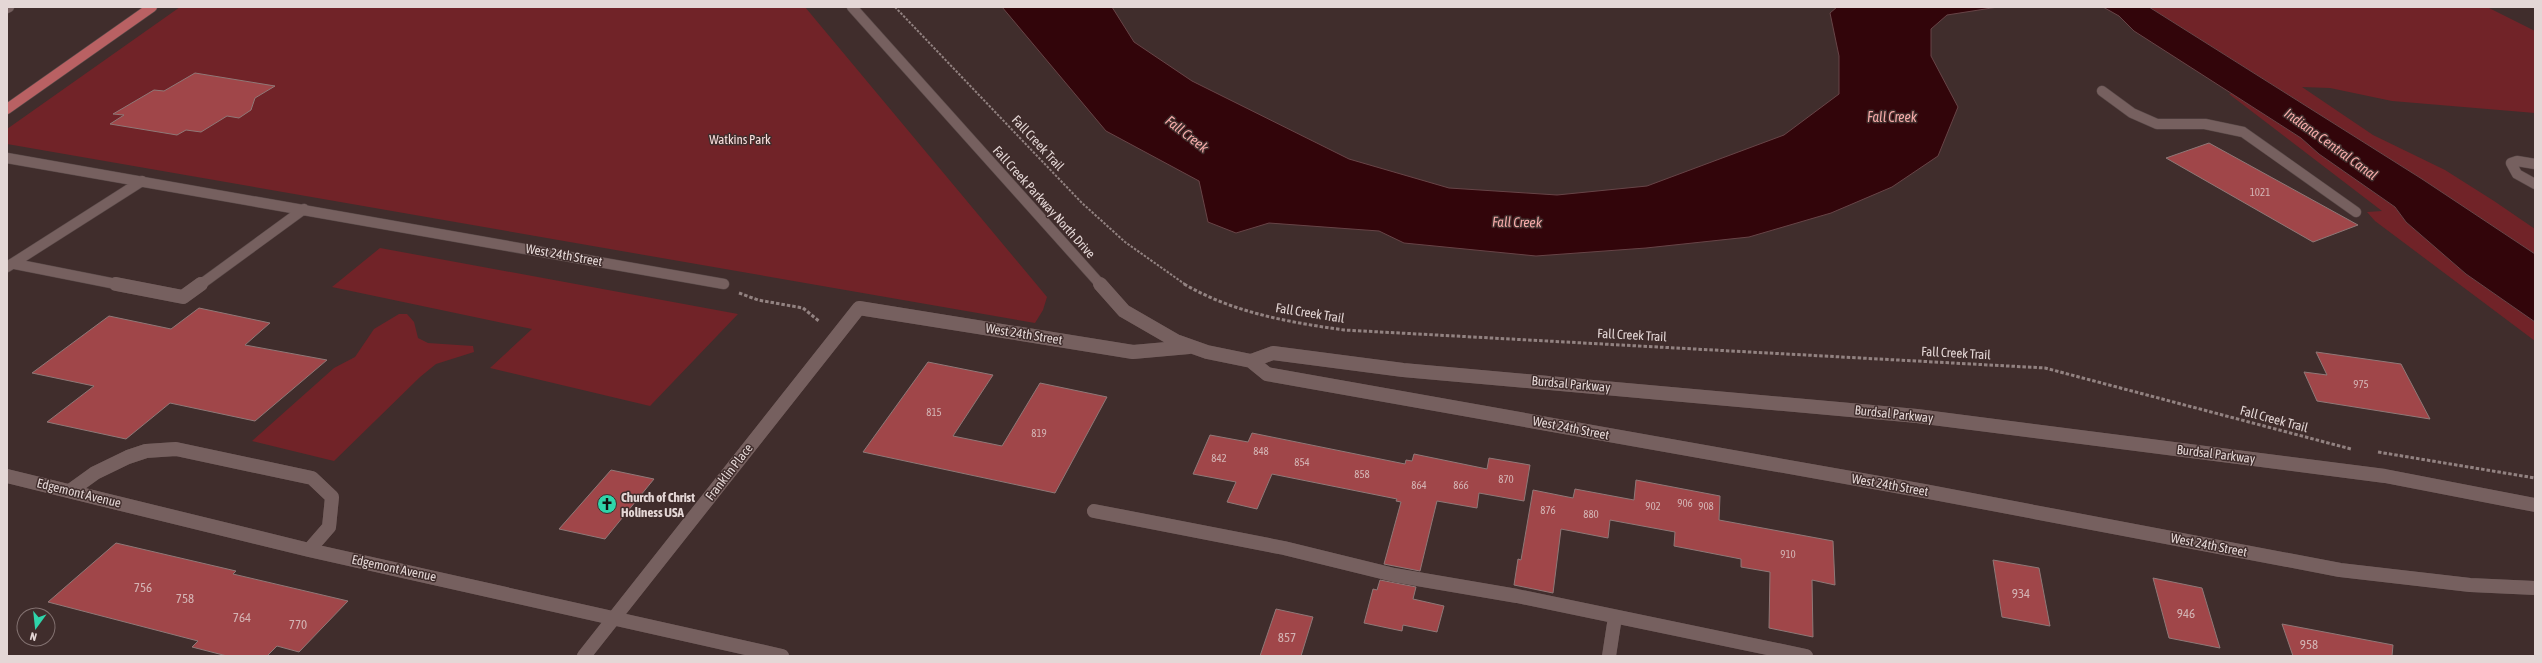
<svg xmlns="http://www.w3.org/2000/svg" width="2542" height="663" viewBox="0 0 2542 663" font-family="'Asap Condensed',sans-serif">
<style>
.green{fill:#712328}
.water{fill:#32050a;stroke:#674447}
.building{fill:#a04649;stroke:#8f7877}
.lines{fill:none;stroke-linecap:round;stroke-linejoin:round}
.minor-far1-casing{stroke:#5b4b4a;stroke-width:11}
.minor-casing{stroke:#5b4b4a;stroke-width:14}
.major-casing{stroke:#5b4b4a;stroke-width:11}
.path-far1{stroke:#928281;stroke-width:2;stroke-dasharray:2.5 1.5;stroke-linecap:butt}
.path{stroke:#928281;stroke-width:3;stroke-dasharray:3.5 2;stroke-linecap:butt}
.minor-far1{stroke:#76605f;stroke-width:10}
.minor{stroke:#76605f;stroke-width:14}
.major{stroke:#b96163;stroke-width:10}
.labels{text-anchor:middle;dominant-baseline:central;stroke-width:3;stroke-linejoin:round;paint-order:stroke}
.number-label{font-size:11px;fill:#d3b3b3}
.park-label{font-size:13px;fill:#f8dddc;stroke:#402d2c}
.street-label{font-size:13px;fill:#e4d7d6;stroke:#402d2c}
.poi-label{font-size:13px;font-weight:bold;fill:#e4d7d6;stroke:#402d2c;text-anchor:start}
.near-number-label{font-size:13px;fill:#d3b3b3}
.water-label{font-size:14px;font-style:italic;fill:#f7acaa;stroke:#402d2c}
</style>
<rect width="100%" height="100%" fill="#402d2c"/>
<path class="green" d="M 180,7 L 805,7 L 1047,297 L 1043,310 L 1035,323 L 7,144 L 7,129 Z
M 2149,7 L 2487,7 L 2535,31 L 2535,113 L 2392,101 L 2330,88 L 2302,87 L 2373,135 L 2445,170 L 2494,201 L 2535,229 L 2535,254 L 2422,179 Z
M 2234,93 L 2301,138 L 2319,154 L 2395,207 L 2406,222 L 2466,274 L 2535,322 L 2535,341 L 2375,221 L 2367,212 L 2382,211 L 2229,94 Z
M 380,248 L 738,314 L 650,406 L 490,368 L 532,329 L 332,287 Z
M 399,314 L 407,314 L 414,322 L 418,338 L 428,343 L 473,346 L 474,352 L 436,364 L 420,377 L 334,461 L 252,441 L 334,368 L 355,357 L 374,329 Z"/>
<path class="water" d="M 1002,7 L 1112,7 L 1134,42 L 1192,81 L 1349,159 L 1449,188 L 1557,195 L 1647,186 L 1784,135 L 1839,94 L 1839,56 L 1830,13 L 1837,7 L 1998,7 L 1947,15 L 1931,29 L 1931,56 L 1958,107 L 1938,156 L 1892,187 L 1831,213 L 1749,237 L 1646,248 L 1536,256 L 1404,243 L 1379,231 L 1269,223 L 1236,233 L 1208,222 L 1199,181 L 1106,131 Z
M 2103,7 L 2149,7 L 2422,179 L 2535,254 L 2535,322 L 2466,274 L 2406,222 L 2395,207 L 2319,154 L 2301,138 L 2134,31 L 2119,16 Z"/>
<path class="building" d="M 195,73 L 275,86 L 255,98 L 251,110 L 239,118 L 227,116 L 201,132 L 186,130 L 177,135 L 110,124 L 124,115 L 113,114 L 154,90 L 164,91 Z
M 2209,143 L 2358,225 L 2313,242 L 2166,158 Z
M 199,308 L 270,323 L 245,345 L 327,360 L 255,421 L 170,403 L 126,439 L 47,422 L 94,386 L 32,373 L 109,316 L 171,329 Z
M 2316,352 L 2401,364 L 2430,419 L 2317,401 L 2304,372 L 2327,375 Z
M 928,362 L 993,375 L 953,436 L 1002,446 L 1040,383 L 1107,397 L 1055,493 L 863,452 Z
M 1252,433 L 1405,464 L 1406,460 L 1412,461 L 1414,454 L 1487,469 L 1489,458 L 1530,465 L 1524,501 L 1479,493 L 1477,508 L 1437,501 L 1420,571 L 1384,564 L 1401,502 L 1396,501 L 1397,499 L 1272,474 L 1257,509 L 1227,502 L 1236,482 L 1193,474 L 1210,435 L 1248,442 Z
M 611,470 L 654,479 L 605,539 L 559,529 Z
M 1636,480 L 1720,496 L 1719,520 L 1833,541 L 1835,585 L 1812,580 L 1813,637 L 1769,628 L 1770,572 L 1741,567 L 1741,559 L 1674,546 L 1675,532 L 1610,520 L 1608,538 L 1561,529 L 1553,593 L 1514,585 L 1518,559 L 1521,560 L 1533,490 L 1573,498 L 1575,489 L 1634,500 Z
M 116,543 L 236,571 L 233,574 L 348,601 L 299,652 L 277,646 L 267,656 L 227,656 L 192,647 L 198,641 L 48,602 Z
M 1993,560 L 2039,568 L 2050,626 L 2002,617 Z
M 2153,578 L 2202,588 L 2220,648 L 2169,638 Z
M 1380,580 L 1416,587 L 1413,599 L 1444,606 L 1437,632 L 1403,625 L 1402,631 L 1364,623 L 1373,589 L 1377,590 Z
M 1276,609 L 1313,617 L 1301,656 L 1260,656 Z
M 2282,624 L 2393,645 L 2392,656 L 2293,656 Z"/>
<g class="lines">
<defs>
<path id="minor-far1" d="M 852,7 L 1101,285
M 7,8 L 9,7
M 2102,91 L 2132,113 L 2157,124 L 2205,124 L 2243,132 L 2356,212
M 7,158 L 724,284
M 2535,164 L 2517,161 L 2511,163 L 2517,174 L 2535,184
M 15,264 L 121,285
M 7,267 L 142,181
M 200,285 L 304,209"/>
<path id="minor" d="M 116,284 L 183,297 L 201,284
M 1100,284 L 1124,311 L 1176,341 L 1207,352 L 1251,361 L 1267,374 L 1924,491 L 2340,570 L 2470,585 L 2535,588
M 1251,361 L 1273,353 L 1403,370 L 1917,416 L 2385,476 L 2535,505
M 7,476 L 309,550 L 782,656
M 70,491 L 95,473 L 128,457 L 146,451 L 176,449 L 312,478 L 332,497 L 329,527 L 309,550
M 1094,511 L 1284,548 L 1394,575 L 1517,596 L 1806,656
M 584,656 L 859,308 L 1133,352 L 1189,347
M 1609,656 L 1615,617"/>
<path id="major" d="M 7,109 L 152,7"/>
</defs>
<use href="#minor-far1" class="minor-far1-casing"/>
<use href="#minor" class="minor-casing"/>
<use href="#major" class="major-casing"/>
<path class="path-far1" d="M 895,7 L 1082,203 L 1125,242 L 1186,285"/>
<path class="path" d="M 1184,284 C 1234,313 1288,322 1344,330 L 2045,368 L 2351,449
M 739,293 L 758,300 L 803,308 L 820,322
M 2378,452 L 2535,478"/>
<use href="#minor-far1" class="minor-far1"/>
<use href="#minor" class="minor"/>
<use href="#major" class="major"/>
</g>
<defs>
<symbol id="church-disc" viewBox="-11 -11 22 22"><circle r="9.5" fill="#2fd4aa" stroke="#402d2c"/><path d="M-1.2-6h2.4v3.5h3.3v2.4h-3.3V6h-2.4V-.1h-3.3v-2.4h3.3Z" fill="#111"/></symbol>
</defs>
<g fill-rule="evenodd">
<use href="#church-disc" x="596" y="493" width="22" height="22"/>
</g>
<g class="labels">
<g class="number-label">
<text x="2260" y="192">1021</text>
<text x="2361" y="384">975</text>
<text x="934" y="412">815</text>
<text x="1039" y="433">819</text>
<text x="1261" y="451">848</text>
<text x="1219" y="458">842</text>
<text x="1302" y="462">854</text>
<text x="1362" y="474">858</text>
<text x="1506" y="479">870</text>
<text x="1419" y="485">864</text>
<text x="1461" y="485">866</text>
<text x="1685" y="503">906</text>
<text x="1653" y="506">902</text>
<text x="1706" y="506">908</text>
<text x="1548" y="510">876</text>
<text x="1591" y="514">880</text>
<text x="1788" y="554">910</text>
</g>
<g class="park-label">
<text x="740" y="139">Watkins Park</text>
</g>
<g class="street-label">
<text transform="translate(1038 143) rotate(47)">Fall Creek Trail</text>
<text transform="translate(1044 202) rotate(48)">Fall Creek Parkway North Drive</text>
<text transform="translate(564 255) rotate(10)">West 24th Street</text>
<text transform="translate(1310 313) rotate(9)">Fall Creek Trail</text>
<text transform="translate(1024 334) rotate(9)">West 24th Street</text>
<text transform="translate(1632 335) rotate(3)">Fall Creek Trail</text>
<text transform="translate(1956 353) rotate(3)">Fall Creek Trail</text>
<text transform="translate(1571 384) rotate(5)">Burdsal Parkway</text>
<text transform="translate(1894 414) rotate(6)">Burdsal Parkway</text>
<text transform="translate(2274 419) rotate(15)">Fall Creek Trail</text>
<text transform="translate(1571 428) rotate(11)">West 24th Street</text>
<text transform="translate(2216 454) rotate(7)">Burdsal Parkway</text>
<text transform="translate(729 472) rotate(-52)">Franklin Place</text>
<text transform="translate(1890 485) rotate(10)">West 24th Street</text>
<text transform="translate(79 493) rotate(14)">Edgemont Avenue</text>
<text transform="translate(2209 545) rotate(11)">West 24th Street</text>
<text transform="translate(394 568) rotate(12)">Edgemont Avenue</text>
</g>
<g class="poi-label">
<text x="621" y="497">Church of Christ<tspan x="621" dy="15">Holiness USA</tspan></text>
</g>
<g class="near-number-label">
<text x="143" y="587">756</text>
<text x="2021" y="593">934</text>
<text x="185" y="598">758</text>
<text x="2186" y="613">946</text>
<text x="242" y="617">764</text>
<text x="298" y="624">770</text>
<text x="1287" y="637">857</text>
<text x="2309" y="644">958</text>
</g>
<g class="water-label">
<text x="1892" y="117">Fall Creek</text>
<text transform="translate(1187 134) rotate(38)">Fall Creek</text>
<text transform="translate(2331 144) rotate(36)">Indiana Central Canal</text>
<text transform="translate(1517 222) rotate(1)">Fall Creek</text>
</g>
</g>
<rect width="2542" height="663" fill="none" stroke="#e4d7d6" stroke-width="16"/>
<g transform="translate(36 627) rotate(195)"><circle r="19" fill="#402d2c" stroke="#827170"/>
<path d="M0-3L7 15L0 10L-7 15Z" fill="#2fd4aa"/>
<text y="-6" font-size="11" font-weight="bold" text-anchor="middle" fill="#e4d7d6">N</text>
</g>
</svg>
